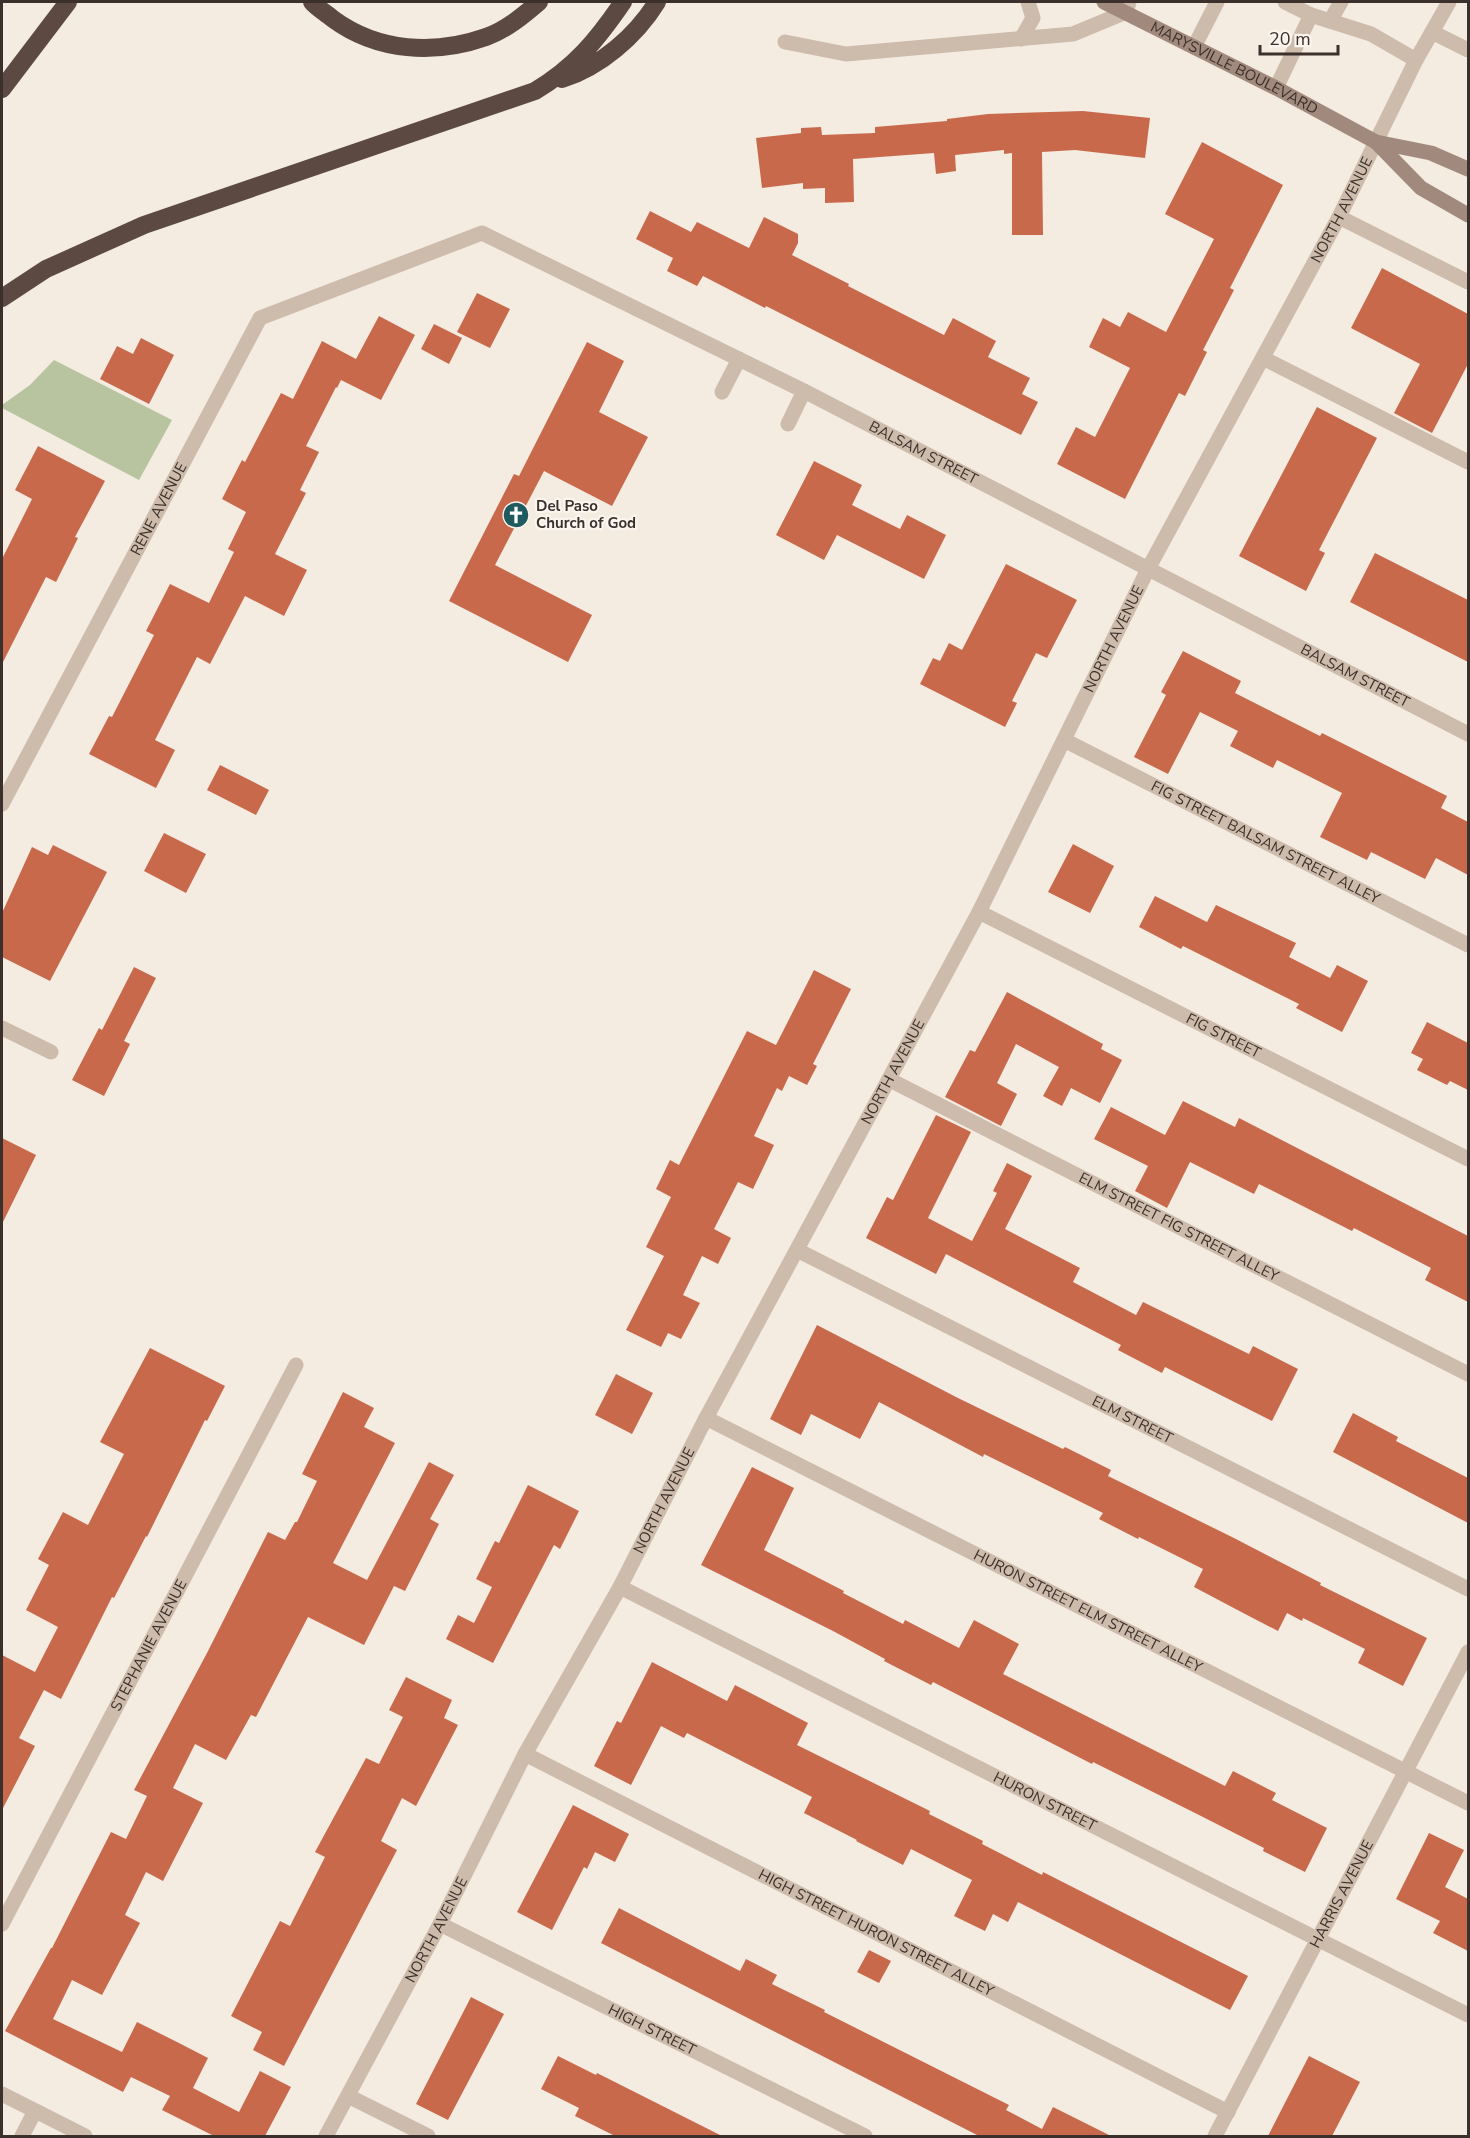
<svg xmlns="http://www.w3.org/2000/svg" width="1470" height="2138" viewBox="0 0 1470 2138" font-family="'Nunito Sans',sans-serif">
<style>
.green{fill:#b8c4a0}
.building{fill:#c8694b}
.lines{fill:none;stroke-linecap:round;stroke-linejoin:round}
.service{stroke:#cdbbac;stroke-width:15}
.minor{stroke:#cdbbac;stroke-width:15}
.tertiary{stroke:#cdbbac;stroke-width:15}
.secondary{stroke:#a18a7d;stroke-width:15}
.motorway{stroke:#5c4a42;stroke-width:18}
.labels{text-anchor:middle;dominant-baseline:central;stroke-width:4.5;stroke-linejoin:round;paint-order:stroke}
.street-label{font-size:15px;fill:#3b302b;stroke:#fbf5ee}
.poi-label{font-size:15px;font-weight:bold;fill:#3b302b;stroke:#fbf5ee;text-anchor:start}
</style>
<rect width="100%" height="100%" fill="#f4ebe1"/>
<path class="green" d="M 54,360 L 172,420 L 139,480 L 2,408 L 2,405 L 30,385 Z"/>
<path class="building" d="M 1083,111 L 1150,118 L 1145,158 L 1075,150 L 1042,152 L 1043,235 L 1012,235 L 1012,153 L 1004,154 L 1004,150 L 955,155 L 956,171 L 936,174 L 934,153 L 853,159 L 854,202 L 825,203 L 825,188 L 803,189 L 803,183 L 762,188 L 756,138 L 801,133 L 801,128 L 821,127 L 822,135 L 875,133 L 875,127 L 947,121 L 947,119 L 988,114 Z
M 1202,142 L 1283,185 L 1230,288 L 1234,290 L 1203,350 L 1207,352 L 1185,396 L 1179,393 L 1125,499 L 1057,464 L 1076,427 L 1095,437 L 1130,368 L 1089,347 L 1103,318 L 1120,327 L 1128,312 L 1166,332 L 1214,239 L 1165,214 Z
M 650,211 L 691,232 L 697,222 L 749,248 L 764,217 L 798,234 L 798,243 L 792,255 L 849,284 L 848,286 L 944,335 L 953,318 L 996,341 L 988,357 L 1030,378 L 1022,394 L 1038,402 L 1021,435 L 766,306 L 765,308 L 703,276 L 697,286 L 667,271 L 673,258 L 636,239 Z
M 1382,268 L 1468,314 L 1468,364 L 1432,433 L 1394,413 L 1420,364 L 1351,328 Z
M 477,293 L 510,309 L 490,348 L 457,332 Z
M 379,316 L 415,335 L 381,400 L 341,380 L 337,388 L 336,387 L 306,446 L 319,452 L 300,490 L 306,493 L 275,554 L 307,570 L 284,616 L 245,596 L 210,664 L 197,657 L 155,740 L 175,750 L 156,788 L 89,754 L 109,716 L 112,717 L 154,635 L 146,631 L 170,584 L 209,603 L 234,552 L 228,549 L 246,512 L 222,499 L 242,460 L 245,462 L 281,393 L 293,399 L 322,341 L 356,359 Z
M 434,324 L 462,338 L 449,364 L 421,349 Z
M 141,338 L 174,355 L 149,404 L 100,379 L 117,346 L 133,354 Z
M 587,342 L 624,361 L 599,412 L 648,437 L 612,506 L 544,471 L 495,565 L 592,615 L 568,662 L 449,601 L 514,474 L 519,476 Z
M 1317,407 L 1377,438 L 1319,550 L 1325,553 L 1306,591 L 1239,556 Z
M 38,446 L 105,481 L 75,537 L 78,538 L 56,582 L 46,577 L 2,664 L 2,559 L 32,499 L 15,490 Z
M 814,461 L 862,485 L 852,505 L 900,529 L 907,515 L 946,535 L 924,579 L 837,535 L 824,560 L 776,535 Z
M 1375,553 L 1468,600 L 1468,662 L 1350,602 Z
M 1006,564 L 1077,600 L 1047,658 L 1036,653 L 1012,701 L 1017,703 L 1005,727 L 920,684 L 933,658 L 940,661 L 949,643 L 962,650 Z
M 1183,651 L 1241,681 L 1235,693 L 1320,736 L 1322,733 L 1447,796 L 1441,808 L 1468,822 L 1468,875 L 1436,858 L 1425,879 L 1371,852 L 1367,860 L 1320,837 L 1342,793 L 1277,760 L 1273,768 L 1230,746 L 1238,731 L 1200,712 L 1168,774 L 1134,757 L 1166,695 L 1161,692 Z
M 220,765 L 269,790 L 256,815 L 207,790 Z
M 164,833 L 206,854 L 186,893 L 144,871 Z
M 1073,844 L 1114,866 L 1090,913 L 1048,892 Z
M 53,845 L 107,872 L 50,981 L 2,957 L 2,913 L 32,847 L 48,855 Z
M 1155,896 L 1207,922 L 1216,905 L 1296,943 L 1289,957 L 1330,978 L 1337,965 L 1368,981 L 1342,1032 L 1296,1008 L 1299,1004 L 1183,946 L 1181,949 L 1139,927 Z
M 134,967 L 156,978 L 124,1041 L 130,1044 L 104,1096 L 72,1080 L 99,1028 L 102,1030 Z
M 814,970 L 851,989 L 813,1064 L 817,1066 L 807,1085 L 789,1076 L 782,1091 L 777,1088 L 754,1136 L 774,1145 L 753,1189 L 738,1182 L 714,1229 L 731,1238 L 718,1264 L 702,1256 L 683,1295 L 700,1303 L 681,1339 L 668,1333 L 661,1347 L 626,1330 L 664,1256 L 646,1247 L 671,1197 L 656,1189 L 670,1160 L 679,1165 L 747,1031 L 776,1045 Z
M 1007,992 L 1103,1044 L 1101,1049 L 1122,1060 L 1100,1103 L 1071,1088 L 1062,1106 L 1043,1096 L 1059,1067 L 1016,1044 L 997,1083 L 1017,1094 L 1001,1126 L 945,1097 L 970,1050 L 975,1052 Z
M 1427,1022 L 1468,1043 L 1468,1090 L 1450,1081 L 1447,1085 L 1417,1070 L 1423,1059 L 1411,1053 Z
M 1183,1101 L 1235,1127 L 1239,1118 L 1468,1236 L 1468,1302 L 1425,1280 L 1431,1268 L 1354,1228 L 1352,1231 L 1259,1184 L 1254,1194 L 1190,1162 L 1167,1208 L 1135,1191 L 1148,1166 L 1094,1139 L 1111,1107 L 1165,1135 Z
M 936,1115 L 971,1132 L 928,1218 L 972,1241 L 997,1193 L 993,1191 L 1007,1163 L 1032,1176 L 1005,1229 L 1080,1268 L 1073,1282 L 1136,1315 L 1143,1302 L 1249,1354 L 1253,1346 L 1298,1369 L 1272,1421 L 1165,1367 L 1162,1373 L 1118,1350 L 1121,1345 L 946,1254 L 936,1274 L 866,1238 L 887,1197 L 893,1200 Z
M 2,1138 L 36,1155 L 2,1224 Z
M 817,1325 L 958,1398 L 1063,1449 L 1065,1447 L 1111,1470 L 1108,1476 L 1232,1537 L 1321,1583 L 1320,1585 L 1427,1638 L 1403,1686 L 1358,1663 L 1365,1649 L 1303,1618 L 1302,1621 L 1287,1613 L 1278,1631 L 1247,1615 L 1194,1587 L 1203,1569 L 1139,1537 L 1138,1539 L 1099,1519 L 1103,1513 L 984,1454 L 983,1457 L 879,1402 L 860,1439 L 811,1414 L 801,1435 L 770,1419 Z
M 150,1348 L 225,1386 L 207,1421 L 205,1420 L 147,1537 L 146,1536 L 114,1598 L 112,1597 L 61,1699 L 44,1690 L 19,1738 L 35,1746 L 2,1810 L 2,1655 L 35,1672 L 58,1627 L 26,1610 L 49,1565 L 38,1559 L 63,1512 L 88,1525 L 124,1454 L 100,1442 Z
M 616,1374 L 653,1393 L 632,1434 L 595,1415 Z
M 343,1392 L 374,1408 L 364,1427 L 395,1443 L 333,1563 L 367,1580 L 429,1462 L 454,1475 L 430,1519 L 439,1524 L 405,1591 L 394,1586 L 364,1645 L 308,1617 L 256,1717 L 251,1715 L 226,1760 L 195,1744 L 173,1788 L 203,1803 L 163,1881 L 146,1872 L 125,1915 L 140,1923 L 102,1995 L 72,1980 L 53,2019 L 122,2052 L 137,2022 L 177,2042 L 208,2058 L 193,2088 L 239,2112 L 260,2071 L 291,2087 L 265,2136 L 214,2136 L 162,2110 L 170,2096 L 131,2077 L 123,2092 L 5,2031 L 51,1948 L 52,1948 L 111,1832 L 126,1839 L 147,1796 L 134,1790 L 207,1653 L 268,1532 L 285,1540 L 295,1522 L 297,1522 L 317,1481 L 302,1474 Z
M 1353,1413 L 1398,1437 L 1396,1441 L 1468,1478 L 1468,1523 L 1333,1452 Z
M 752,1467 L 794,1488 L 764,1550 L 844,1591 L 843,1593 L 903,1624 L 905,1620 L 959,1648 L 974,1620 L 1019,1644 L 1003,1674 L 1225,1786 L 1233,1771 L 1276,1793 L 1272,1800 L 1327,1828 L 1305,1872 L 1263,1851 L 1264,1848 L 1199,1815 L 1093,1762 L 1092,1764 L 933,1682 L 931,1685 L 884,1661 L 885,1659 L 833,1631 L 701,1565 Z
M 528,1485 L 579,1511 L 560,1549 L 554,1545 L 493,1663 L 446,1639 L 458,1615 L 474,1623 L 492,1587 L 476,1579 L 495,1541 L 499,1543 Z
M 652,1662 L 727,1701 L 735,1685 L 808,1723 L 797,1745 L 930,1811 L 929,1814 L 983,1841 L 982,1844 L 1042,1875 L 1043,1872 L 1248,1976 L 1230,2010 L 1018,1902 L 1008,1922 L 993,1914 L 985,1931 L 954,1916 L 972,1880 L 911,1849 L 903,1865 L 856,1841 L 857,1840 L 804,1813 L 812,1797 L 687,1733 L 684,1738 L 661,1726 L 631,1785 L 594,1766 L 617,1721 L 621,1723 Z
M 406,1677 L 452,1700 L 444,1718 L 458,1725 L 416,1806 L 402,1798 L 381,1841 L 397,1850 L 284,2066 L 253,2050 L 262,2032 L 231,2016 L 280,1921 L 290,1926 L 325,1857 L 315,1852 L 366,1758 L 379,1764 L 403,1717 L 389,1710 Z
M 573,1805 L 629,1834 L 615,1862 L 595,1852 L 587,1869 L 584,1867 L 552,1930 L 517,1912 Z
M 1429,1833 L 1464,1850 L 1445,1887 L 1468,1899 L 1468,1951 L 1433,1933 L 1440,1921 L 1396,1899 Z
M 619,1908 L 740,1971 L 746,1959 L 777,1975 L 772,1984 L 825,2010 L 824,2012 L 1009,2105 L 1006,2110 L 1042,2129 L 1053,2107 L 1111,2136 L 979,2136 L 601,1943 Z
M 869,1950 L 891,1961 L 879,1983 L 857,1972 Z
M 471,1997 L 504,2014 L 448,2120 L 416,2104 Z
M 558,2056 L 596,2075 L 597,2073 L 722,2136 L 615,2136 L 575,2116 L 579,2108 L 541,2089 Z
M 1309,2056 L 1360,2082 L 1332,2136 L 1268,2136 Z"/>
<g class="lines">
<g class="service">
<path d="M 1311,15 L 1371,34 L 1416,60"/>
<path d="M 1330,21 L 1341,2"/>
<path d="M 1432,32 L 1468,50"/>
<path d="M 1194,47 L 1217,2"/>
<path d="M 1276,88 L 1311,15 L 1285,2"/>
<path d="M 1339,217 L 1468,282"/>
<path d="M 1263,358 L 1468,462"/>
<path d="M 722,392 L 739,359"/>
<path d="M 788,424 L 804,391"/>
<path id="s1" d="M 1064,740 L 1468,945"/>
<path d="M 2,1028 L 51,1052"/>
<path id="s2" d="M 890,1080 L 1468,1374"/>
<path id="s3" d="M 706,1418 L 1468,1803"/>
<path id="s4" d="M 525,1754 L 1228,2112"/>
<path d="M 348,2096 L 428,2136"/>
<path d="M 22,2136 L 35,2111"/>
</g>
<g class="minor">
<path d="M 1021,39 L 1033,18 L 1028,2"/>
<path d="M 785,42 L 846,54 L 1073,34 L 1126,12 L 1129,2"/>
<path id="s5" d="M 2,804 L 260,318 L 482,233 L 804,391 L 1468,734"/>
<path id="s6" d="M 979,912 L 1468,1159"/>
<path id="s7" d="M 797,1250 L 1468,1589"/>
<path id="s8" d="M 620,1587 L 1468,2015"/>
<path id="s9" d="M 2,1924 L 296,1365"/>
<path id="s10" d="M 440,1924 L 865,2136"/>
<path d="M 2,2094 L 85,2136"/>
<path id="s11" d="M 1215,2136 L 1468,1652"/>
</g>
<path class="tertiary" id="s12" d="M 326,2136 L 440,1924 L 525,1754 L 620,1587 L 706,1418 L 979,912 L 1148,569 L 1339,217 L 1416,60 L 1449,2"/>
<g class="secondary">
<path id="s13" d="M 1104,2 L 1276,88 L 1376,142 L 1421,188 L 1468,215"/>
<path d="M 1376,142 L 1431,153 L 1468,169"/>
</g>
<path class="motorway" d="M 312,2 C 317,8 326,13 333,19 C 378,52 435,55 486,37 C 506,30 524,15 539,2
M 562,79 C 600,67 636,36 657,2
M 2,89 L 68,2
M 2,298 L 46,269 L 144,225 L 535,91 C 575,67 597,40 623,2"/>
</g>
<defs>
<symbol id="church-disc" viewBox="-11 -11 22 22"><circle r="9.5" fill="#1f5a5e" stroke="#fbf5ee"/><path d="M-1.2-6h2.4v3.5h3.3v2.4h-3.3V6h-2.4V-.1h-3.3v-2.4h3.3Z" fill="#fff"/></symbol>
</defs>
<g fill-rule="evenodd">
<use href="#church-disc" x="501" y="500" width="30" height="30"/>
</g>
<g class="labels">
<g class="street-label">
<text stroke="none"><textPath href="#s13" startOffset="146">MARYSVILLE BOULEVARD</textPath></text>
<text stroke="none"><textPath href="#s12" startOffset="2178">NORTH AVENUE</textPath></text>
<text stroke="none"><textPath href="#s5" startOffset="1281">BALSAM STREET</textPath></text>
<text stroke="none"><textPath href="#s5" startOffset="334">RENE AVENUE</textPath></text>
<text stroke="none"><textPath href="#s12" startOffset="1692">NORTH AVENUE</textPath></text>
<text stroke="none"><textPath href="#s5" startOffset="1767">BALSAM STREET</textPath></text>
<text stroke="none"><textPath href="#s1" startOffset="226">FIG STREET BALSAM STREET ALLEY</textPath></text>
<text stroke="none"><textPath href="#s6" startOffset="274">FIG STREET</textPath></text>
<text stroke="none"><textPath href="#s12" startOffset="1206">NORTH AVENUE</textPath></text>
<text stroke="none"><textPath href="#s2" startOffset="324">ELM STREET FIG STREET ALLEY</textPath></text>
<text stroke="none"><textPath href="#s7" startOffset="376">ELM STREET</textPath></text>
<text stroke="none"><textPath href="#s12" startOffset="720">NORTH AVENUE</textPath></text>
<text stroke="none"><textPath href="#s3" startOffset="428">HURON STREET ELM STREET ALLEY</textPath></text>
<text stroke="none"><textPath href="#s9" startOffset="315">STEPHANIE AVENUE</textPath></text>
<text stroke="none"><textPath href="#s8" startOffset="476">HURON STREET</textPath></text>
<text stroke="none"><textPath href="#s11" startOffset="273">HARRIS AVENUE</textPath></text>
<text stroke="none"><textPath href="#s12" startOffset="234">NORTH AVENUE</textPath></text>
<text stroke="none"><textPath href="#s4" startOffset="394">HIGH STREET HURON STREET ALLEY</textPath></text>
<text stroke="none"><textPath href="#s10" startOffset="237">HIGH STREET</textPath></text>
</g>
<g class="poi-label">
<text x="536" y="506">Del Paso<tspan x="536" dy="17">Church of God</tspan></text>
</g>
</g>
<rect width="1470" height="2138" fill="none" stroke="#3b302b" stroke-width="6"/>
<path d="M1260 45v9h78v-9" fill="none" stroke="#3b302b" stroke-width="3"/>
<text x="1269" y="45" font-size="18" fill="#3b302b" stroke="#fbf5ee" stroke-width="4.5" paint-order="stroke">20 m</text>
</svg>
